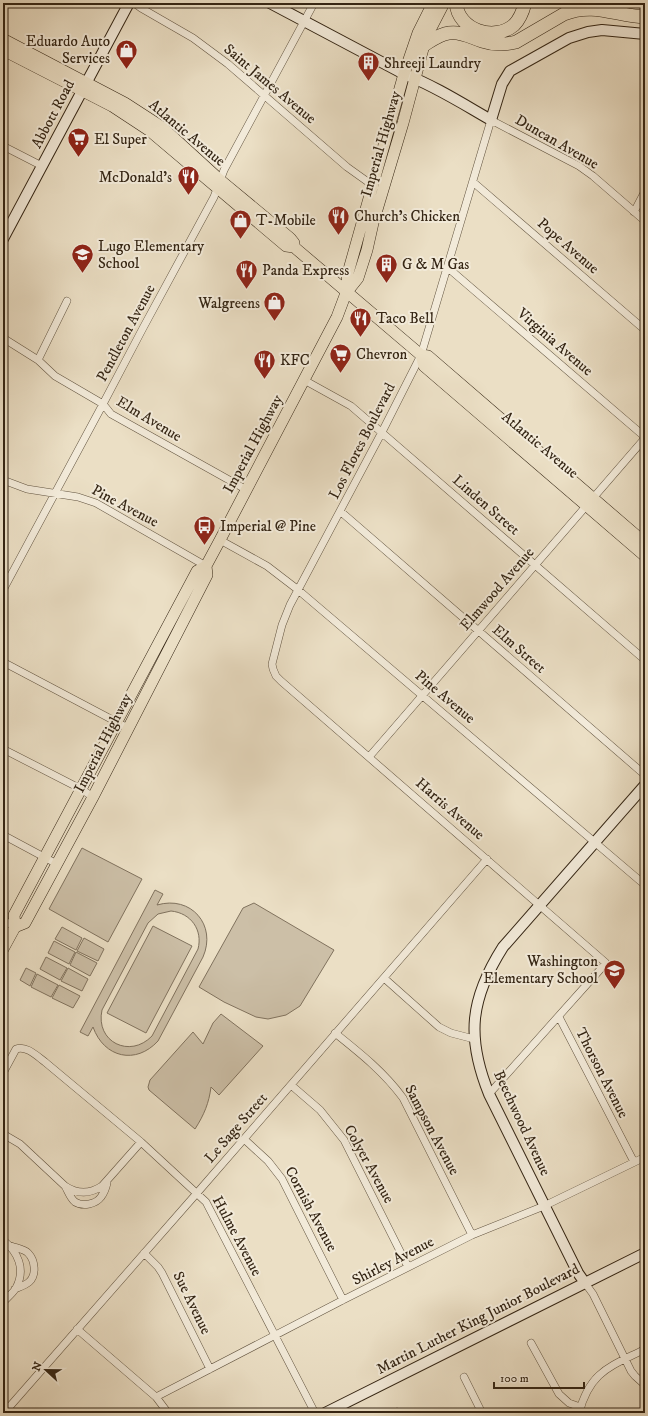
<svg xmlns="http://www.w3.org/2000/svg" width="648" height="1416" viewBox="0 0 648 1416" font-family="'IM FELL DW Pica',serif">
<style>
.green{fill:#ccbfa7;stroke:#80725e;fill-rule:evenodd}
.lines{fill:none;stroke-linecap:round;stroke-linejoin:round}
.street-casing{stroke:#625440;stroke-width:8}
.secondary-casing{stroke:#342514;stroke-width:12}
.primary-casing{stroke:#342514;stroke-width:12}
.highway-casing{stroke:#342514;stroke-width:14}
.street{stroke:#f2ead9;stroke-width:7}
.secondary{stroke:#f2ead9;stroke-width:10}
.primary{stroke:#ebdfc5;stroke-width:11}
.highway{stroke:#ebdfc5;stroke-width:13}
.labels{text-anchor:middle;dominant-baseline:central;stroke-width:4;stroke-linejoin:round;paint-order:stroke}
.poi-label{font-size:15px;fill:#342514;stroke:#f2ead9;text-anchor:start}
.street-label{font-size:15px;fill:#342514;stroke:#f2ead9}
</style>
<rect width="100%" height="100%" fill="#ebdfc5"/>
<filter id="stains"><feTurbulence type="fractalNoise" baseFrequency=".005" numOctaves="4"/><feColorMatrix values="0 0 0 0 .2 0 0 0 0 .09 0 0 0 0 .02 0 0 0 .5 -.17"/></filter>
<radialGradient id="worn" r=".72"><stop offset=".6" stop-color="#630" stop-opacity="0"/><stop offset="1" stop-color="#630" stop-opacity=".3"/></radialGradient>
<path class="green" d="M 82,848 L 142,879 L 108,942 L 49,909 Z
M 155,890 L 163,894 L 157,905 C 191,895 217,925 203,957 L 158,1041 C 136,1065 104,1058 93,1027 L 88,1036 L 80,1032 ZM 171,911 C 191,913 203,930 198,949 L 152,1036 C 130,1059 95,1042 102,1010 L 148,923 L 158,914 Z
M 254,903 L 334,950 L 300,1006 L 286,1015 L 268,1019 L 256,1017 L 224,1002 L 199,987 L 243,908 Z
M 153,926 L 192,946 L 146,1033 L 107,1013 Z
M 62,927 L 82,938 L 76,950 L 55,939 Z
M 84,938 L 104,949 L 98,961 L 77,951 Z
M 54,941 L 75,952 L 69,964 L 48,953 Z
M 76,952 L 97,963 L 90,976 L 70,965 Z
M 46,957 L 67,968 L 60,980 L 40,969 Z
M 26,968 L 36,973 L 30,986 L 20,980 Z
M 68,968 L 88,979 L 82,991 L 61,981 Z
M 37,974 L 58,985 L 51,997 L 31,987 Z
M 59,985 L 80,996 L 73,1008 L 52,998 Z
M 221,1014 L 263,1046 L 219,1095 L 211,1087 C 209,1103 204,1115 195,1129 L 149,1090 L 148,1087 L 150,1080 L 193,1032 L 203,1044 L 213,1023 Z"/>
<g class="lines">
<defs>
<path id="street" d="M 134,3 L 141,8 L 193,38 L 228,64 L 347,167 L 375,187
M 3,146 L 42,166
M 473,182 L 645,330
M 634,212 L 645,191
M 447,267 L 645,437
M 3,338 L 38,360 L 55,376 L 103,404 L 111,414 L 247,490
M 38,360 L 67,301
M 304,380 L 351,406 L 645,660
M 3,480 L 27,489 L 78,497 L 96,503 L 206,566
M 340,511 L 645,775
M 220,540 L 267,566 L 297,589 L 645,885
M 3,590 L 103,404 L 143,328 L 214,197 L 224,170 L 314,3
M 3,662 L 128,728
M 3,749 L 81,789 L 93,797
M 369,757 L 645,438
M 3,835 L 57,864
M 3,920 L 15,927
M 384,978 L 439,1027 L 451,1033 L 474,1039
M 559,1017 L 634,1162
M 335,1033 C 360,1053 384,1072 403,1098 L 472,1235
M 3,1073 L 16,1049 C 26,1045 37,1056 45,1062 L 141,1142 L 206,1202 L 315,1413
M 291,1085 L 320,1110 L 344,1140 L 408,1267
M 489,1094 L 606,963 L 281,681 L 276,676 L 273,669 L 272,664 L 282,625 L 290,605 L 382,432 L 421,355 L 491,120 L 579,166 L 593,176 L 645,221
M 3,1134 L 20,1144 L 65,1186 C 77,1194 90,1194 102,1186 L 141,1142
M 244,1139 L 268,1161 L 282,1179 L 343,1300
M 65,1186 C 68,1191 70,1198 75,1202 C 83,1207 96,1204 101,1197 C 104,1193 106,1188 107,1183
M 3,1240 C 18,1252 26,1269 16,1288 C 13,1293 7,1298 3,1302
M 11,1246 C 16,1248 24,1249 28,1253 C 35,1260 37,1275 29,1282 C 26,1285 20,1287 15,1289
M 144,1253 L 158,1267 L 162,1273 L 210,1369
M 585,1283 L 593,1294 L 631,1371 L 635,1376 L 645,1385
M 77,1329 L 156,1397 L 168,1413
M 531,1343 L 559,1394 L 569,1403 L 580,1407
M 464,1377 L 482,1413
M 156,1397 L 343,1300 L 472,1235 L 544,1206 L 645,1157
M 397,1412 L 398,1413
M 4,1413 L 197,1193 L 487,859
M 579,1413 C 590,1371 610,1367 645,1349"/>
<path id="secondary" d="M 270,3 L 404,74 C 435,86 463,104 491,120 L 502,84 L 510,71 L 569,38 L 588,32 L 602,30 L 645,34
M 3,239 L 129,3
M 585,1283 L 578,1273 L 489,1094 C 466,1037 470,999 503,947 L 645,785
M 325,1413 L 645,1253"/>
<path id="primary" d="M 3,39 L 125,103 L 162,127 L 220,180 L 290,238 L 294,243 L 294,247
M 3,50 L 112,106 L 150,131 L 286,246 L 294,247 L 421,355 L 428,356 L 645,543
M 346,292 L 348,273 L 404,74 L 418,33 L 433,3
M 421,355 L 424,366 L 645,556
M 15,927 L 25,923 L 93,797 L 207,575 L 206,566
M 3,949 L 15,927 L 14,915 L 197,571 L 206,566 L 220,540 L 337,317 L 346,293 L 358,278 L 367,250 L 373,223 L 403,123 L 424,45 L 430,30 L 444,3"/>
<path id="highway" d="M 456,3 C 458,30 494,42 514,25 C 520,19 523,11 525,3
M 424,45 C 432,40 440,34 449,33 C 461,31 472,38 482,41 C 494,45 504,45 516,42 L 564,14 C 594,2 616,16 645,17"/>
</defs>
<use href="#street" class="street-casing"/>
<use href="#secondary" class="secondary-casing"/>
<use href="#primary" class="primary-casing"/>
<use href="#highway" class="highway-casing"/>
<use href="#street" class="street"/>
<use href="#secondary" class="secondary"/>
<use href="#primary" class="primary"/>
<use href="#highway" class="highway"/>
</g>
<defs>
<symbol id="shop-pin" viewBox="-11 -11 22 30"><path d="M0 17L-7.5 6A9.5 9.5 0 1 1 7.5 6Z" fill="#8f2418" stroke="#f2ead9"/><path d="M-5-2.5h2.3a2.7 3.5 0 0 1 5.4 0H5L5.5 6h-11ZM-1.5-2.5h3a1.5 2.3 0 0 0-3 0Z" fill="#fff"/></symbol>
<symbol id="building-pin" viewBox="-11 -11 22 30"><path d="M0 17L-7.5 6A9.5 9.5 0 1 1 7.5 6Z" fill="#8f2418" stroke="#f2ead9"/><path d="M-4-6H4V6H1V3H-1V6H-4ZM-2.5-4.3h1.7v1.8h-1.7ZM.8-4.3h1.7v1.8H.8ZM-2.5-1h1.7V.8h-1.7ZM.8-1h1.7V.8H.8Z" fill="#fff"/></symbol>
<symbol id="supermarket-pin" viewBox="-11 -11 22 30"><path d="M0 17L-7.5 6A9.5 9.5 0 1 1 7.5 6Z" fill="#8f2418" stroke="#f2ead9"/><path d="M-6-5.5h2.5l.6 2H6L4.5 2H-2.5L-4.4-4H-6ZM-1.5 3.2a1.3 1.3 0 1 0 .1 0ZM3 3.2a1.3 1.3 0 1 0 .1 0Z" fill="#fff"/></symbol>
<symbol id="restaurant-pin" viewBox="-11 -11 22 30"><path d="M0 17L-7.5 6A9.5 9.5 0 1 1 7.5 6Z" fill="#8f2418" stroke="#f2ead9"/><path d="M-5-6h1v4h1v-4h1v4h1v-4h1v5L-1.5 .5V6h-2V.5L-5-1ZM5-6V6H3V1.5H1.5Q1.5-4 5-6Z" fill="#fff"/></symbol>
<symbol id="school-pin" viewBox="-11 -11 22 30"><path d="M0 17L-7.5 6A9.5 9.5 0 1 1 7.5 6Z" fill="#8f2418" stroke="#f2ead9"/><path d="M0-5L7-2L0 1L-7-2ZM-4 1L0 2.5L4 1V4Q0 6-4 4Z" fill="#fff"/></symbol>
<symbol id="bus-pin" viewBox="-11 -11 22 30"><path d="M0 17L-7.5 6A9.5 9.5 0 1 1 7.5 6Z" fill="#8f2418" stroke="#f2ead9"/><path d="M-5-6H5V4H4V6H2V4H-2V6H-4V4H-5ZM-3.5-4V0h7V-4ZM-3.5 1.2v1.5H-2V1.2ZM2 1.2v1.5H3.5V1.2Z" fill="#fff"/></symbol>
</defs>
<g fill-rule="evenodd">
<use href="#shop-pin" x="114" y="38" width="25" height="34"/>
<use href="#building-pin" x="356" y="50" width="25" height="34"/>
<use href="#supermarket-pin" x="66" y="126" width="25" height="34"/>
<use href="#restaurant-pin" x="176" y="164" width="25" height="34"/>
<use href="#restaurant-pin" x="326" y="204" width="25" height="34"/>
<use href="#shop-pin" x="228" y="208" width="25" height="34"/>
<use href="#school-pin" x="70" y="242" width="25" height="34"/>
<use href="#building-pin" x="374" y="252" width="25" height="34"/>
<use href="#restaurant-pin" x="234" y="258" width="25" height="34"/>
<use href="#shop-pin" x="262" y="290" width="25" height="34"/>
<use href="#restaurant-pin" x="348" y="306" width="25" height="34"/>
<use href="#supermarket-pin" x="328" y="342" width="25" height="34"/>
<use href="#restaurant-pin" x="252" y="348" width="25" height="34"/>
<use href="#bus-pin" x="192" y="514" width="25" height="34"/>
<use href="#school-pin" x="602" y="958" width="25" height="34"/>
</g>
<g class="labels">
<g class="poi-label">
<text x="110" y="41" text-anchor="end">Eduardo Auto<tspan x="110" dy="17">Services</tspan></text>
<text x="384" y="63">Shreeji Laundry</text>
<text x="94" y="139">El Super</text>
<text x="172" y="177" text-anchor="end">McDonald's</text>
<text x="354" y="216">Church's Chicken</text>
<text x="256" y="220">T-Mobile</text>
<text x="98" y="246">Lugo Elementary<tspan x="98" dy="17">School</tspan></text>
<text x="402" y="264">G &amp; M Gas</text>
<text x="262" y="270">Panda Express</text>
<text x="260" y="303" text-anchor="end">Walgreens</text>
<text x="376" y="318">Taco Bell</text>
<text x="356" y="354">Chevron</text>
<text x="280" y="360">KFC</text>
<text x="220" y="526">Imperial @ Pine</text>
<text x="598" y="961" text-anchor="end">Washington<tspan x="598" dy="17">Elementary School</tspan></text>
</g>
<g class="street-label">
<text transform="translate(270 84) rotate(40)">Saint James Avenue</text>
<text transform="translate(53 114) rotate(-62)">Abbott Road</text>
<text transform="translate(187 133) rotate(40)">Atlantic Avenue</text>
<text transform="translate(557 142) rotate(30)">Duncan Avenue</text>
<text transform="translate(381 144) rotate(-74)">Imperial Highway</text>
<text transform="translate(568 246) rotate(41)">Pope Avenue</text>
<text transform="translate(126 333) rotate(-62)">Pendleton Avenue</text>
<text transform="translate(555 342) rotate(41)">Virginia Avenue</text>
<text transform="translate(149 419) rotate(31)">Elm Avenue</text>
<text transform="translate(362 441) rotate(-63)">Los Flores Boulevard</text>
<text transform="translate(253 444) rotate(-62)">Imperial Highway</text>
<text transform="translate(540 445) rotate(40)">Atlantic Avenue</text>
<text transform="translate(486 505) rotate(41)">Linden Street</text>
<text transform="translate(125 506) rotate(28)">Pine Avenue</text>
<text transform="translate(497 589) rotate(-49)">Elmwood Avenue</text>
<text transform="translate(519 649) rotate(41)">Elm Street</text>
<text transform="translate(445 697) rotate(40)">Pine Avenue</text>
<text transform="translate(103 743) rotate(-63)">Imperial Highway</text>
<text transform="translate(450 809) rotate(41)">Harris Avenue</text>
<text transform="translate(602 1073) rotate(63)">Thorson Avenue</text>
<text transform="translate(522 1123) rotate(65)">Beechwood Avenue</text>
<text transform="translate(236 1128) rotate(-49)">Le Sage Street</text>
<text transform="translate(432 1130) rotate(62)">Sampson Avenue</text>
<text transform="translate(369 1164) rotate(61)">Colyer Avenue</text>
<text transform="translate(311 1209) rotate(62)">Cornish Avenue</text>
<text transform="translate(237 1236) rotate(62)">Hulme Avenue</text>
<text transform="translate(393 1261) rotate(-27)">Shirley Avenue</text>
<text transform="translate(192 1303) rotate(64)">Sue Avenue</text>
<text transform="translate(478 1319) rotate(-27)">Martin Luther King Junior Boulevard</text>
</g>
</g>
<rect width="648" height="1416" fill="none" stroke="#ebdfc5" stroke-width="16"/>
<rect x="4" y="4" width="640" height="1408" fill="none" stroke="#342514" stroke-width="2"/>
<rect x="8" y="8" width="632" height="1400" fill="none" stroke="#342514"/>
<g transform="translate(46 1370) rotate(292)" stroke="#f2ead9" stroke-width="3" paint-order="stroke">
<path d="M0-3L7 15L0 10L-7 15Z" fill="#342514"/>
<text y="-6" font-size="11" font-weight="bold" text-anchor="middle" fill="#342514">N</text>
</g>
<path d="M494 1382v6h90v-6" fill="none" stroke="#342514" stroke-width="2"/>
<text x="500" y="1382" font-size="12" fill="#342514" stroke="#f2ead9" stroke-width="3" paint-order="stroke">100 m</text>
<rect width="100%" height="100%" filter="url(#stains)"/>
<rect width="100%" height="100%" fill="url(#worn)"/>
</svg>
